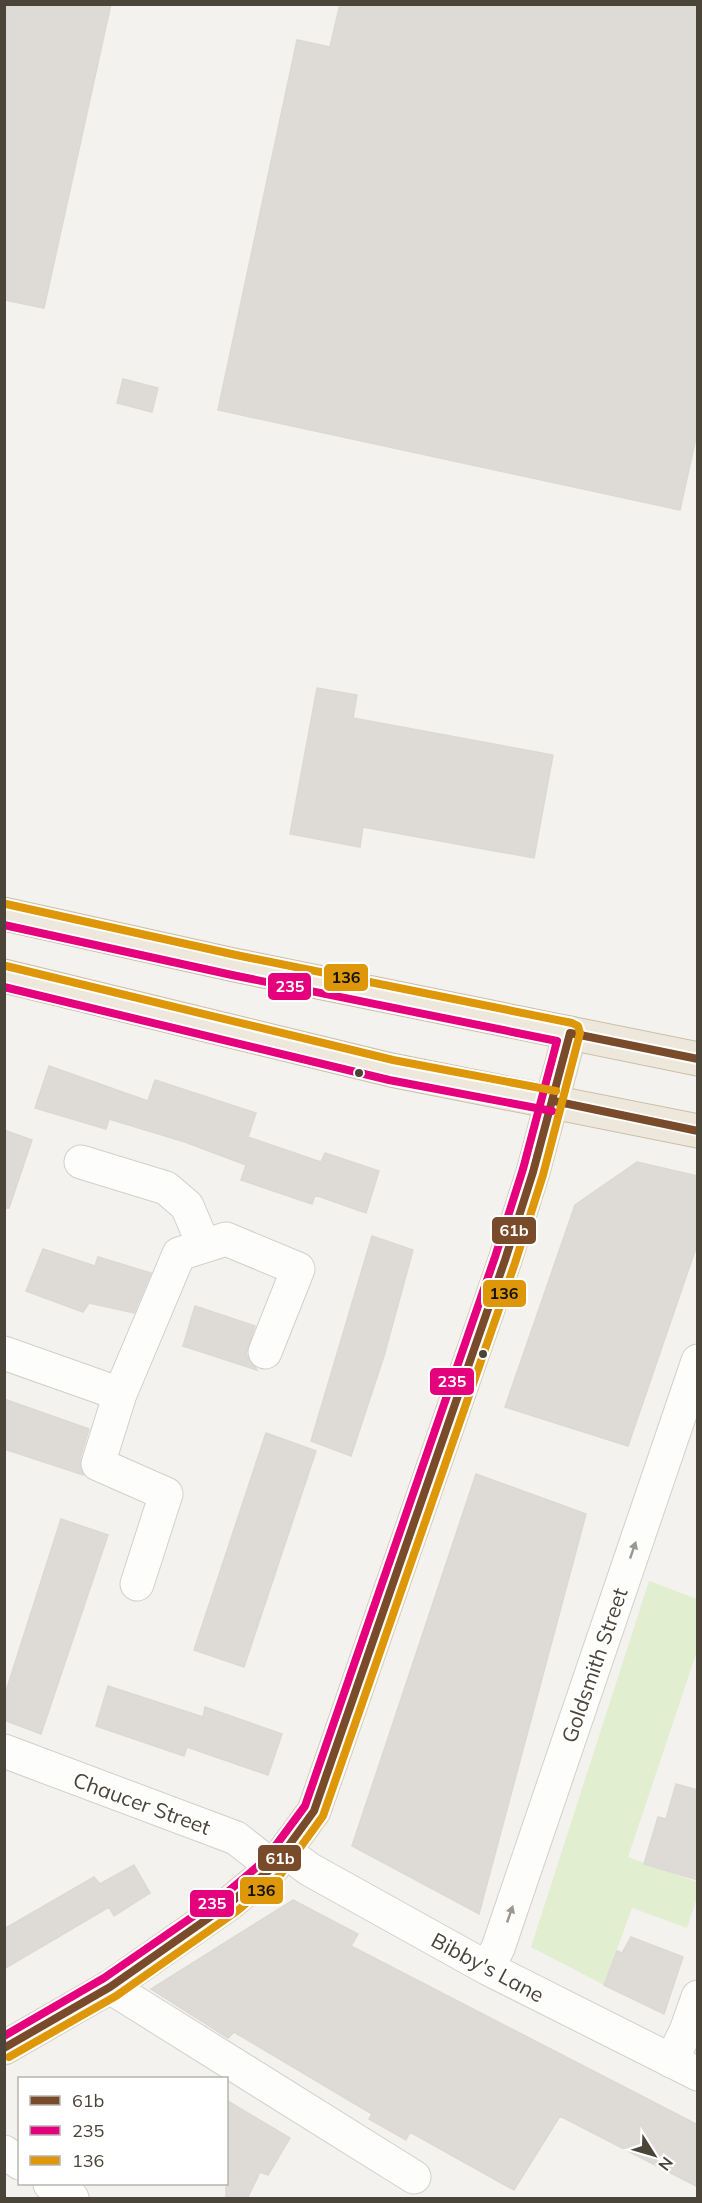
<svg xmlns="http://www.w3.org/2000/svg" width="702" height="2203" viewBox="0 0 702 2203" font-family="Mulish,sans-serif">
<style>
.green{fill:#e1eecf}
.building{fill:#dedbd6;stroke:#dcd9d4;stroke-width:1.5}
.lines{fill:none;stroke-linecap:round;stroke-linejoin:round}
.minor-casing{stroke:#d2d0cb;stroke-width:35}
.major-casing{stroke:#d6cebb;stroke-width:35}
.highway-casing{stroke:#ccbfa9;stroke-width:35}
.minor{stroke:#fdfdfc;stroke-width:33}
.major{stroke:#f2efe6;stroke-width:33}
.highway{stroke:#ede8db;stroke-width:33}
.bus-1-casing{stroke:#fff;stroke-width:12}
.bus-2-casing{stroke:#fff;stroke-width:12}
.bus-3-casing{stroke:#fff;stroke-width:12}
.bus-1{stroke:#7a4b2a;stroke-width:8}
.bus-2{stroke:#e5007d;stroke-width:8}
.bus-3{stroke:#dd9709;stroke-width:8}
.oneway{fill:#9b9791}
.bus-dot{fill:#4b4439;stroke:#fff;stroke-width:2}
.labels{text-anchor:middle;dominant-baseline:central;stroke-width:4.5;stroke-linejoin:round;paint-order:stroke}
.street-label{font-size:21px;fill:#4b4439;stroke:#fff}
.line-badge{stroke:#fff;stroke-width:2}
.badge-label{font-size:16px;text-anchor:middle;font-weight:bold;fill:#fff}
.pale-badge-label{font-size:16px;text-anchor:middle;font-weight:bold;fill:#111}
</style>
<rect width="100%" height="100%" fill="#f4f2ee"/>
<path class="green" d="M 649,1581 L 697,1599 L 697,1651 L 628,1857 L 697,1882 L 697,1898 L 687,1928 L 632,1908 L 604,1985 L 531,1947 Z"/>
<path class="building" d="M 4,4 L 111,4 L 44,308 L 4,300 Z
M 340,4 L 698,4 L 698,429 L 680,510 L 218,410 L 297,40 L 330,47 Z
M 123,379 L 158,388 L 152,412 L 117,403 Z
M 317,688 L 357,695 L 353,718 L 553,755 L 534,858 L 363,827 L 360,847 L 290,834 Z
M 49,1066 L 148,1101 L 155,1080 L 256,1113 L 248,1137 L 321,1162 L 325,1153 L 379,1171 L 366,1213 L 315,1195 L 312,1204 L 241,1180 L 246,1165 L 185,1142 L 109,1119 L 106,1129 L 35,1108 Z
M 4,1130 L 32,1140 L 9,1208 L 4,1208 Z
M 637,1162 L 698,1176 L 698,1242 L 628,1446 L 505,1407 L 575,1205 Z
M 372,1236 L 413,1250 L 384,1356 L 351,1456 L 311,1441 Z
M 43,1249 L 95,1266 L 98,1257 L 151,1273 L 134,1313 L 89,1303 L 83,1312 L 26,1291 Z
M 195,1306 L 255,1326 L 246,1354 L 257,1370 L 183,1346 Z
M 4,1399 L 89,1429 L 80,1459 L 83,1475 L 4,1449 Z
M 266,1433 L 316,1451 L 244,1667 L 194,1650 Z
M 476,1474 L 586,1514 L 479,1914 L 352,1846 Z
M 61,1519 L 108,1535 L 41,1734 L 4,1720 L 4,1697 Z
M 108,1686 L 203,1717 L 205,1707 L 282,1734 L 268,1775 L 187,1747 L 184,1756 L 96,1726 Z
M 676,1784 L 698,1790 L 698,1880 L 644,1864 L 658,1817 L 666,1819 Z
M 134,1865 L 150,1893 L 114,1916 L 109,1907 L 4,1969 L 4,1929 L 94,1877 L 100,1884 Z
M 293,1900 L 358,1934 L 351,1946 L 698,2125 L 698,2187 L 560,2116 L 514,2190 L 410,2132 L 406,2140 L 369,2119 L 372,2114 L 234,2032 L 228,2038 L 151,1989 Z
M 631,1937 L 683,1957 L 664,2014 L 604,1985 L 617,1951 L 622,1953 Z
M 226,2100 L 290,2138 L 268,2175 L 260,2172 L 247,2199 L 226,2199 Z"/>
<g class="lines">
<defs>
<path id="minor" d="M 81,1162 L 166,1188 L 187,1206 L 204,1246
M 4,1353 L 120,1394 L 98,1464 L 166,1494 L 137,1584
M 120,1394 L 179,1254 L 226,1239 L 298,1269 L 265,1352
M 4,1751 L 236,1838 L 273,1867
M 285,1851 L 309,1869 L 487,1968 L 698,2074
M 487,1968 L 498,1948 L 698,1361
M 110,1987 L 414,2177
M 671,2061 L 686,2031 L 698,1997
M 4,2152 L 20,2163
M 50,2184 L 72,2198"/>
<path id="major" d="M 4,2048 L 110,1987 L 230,1903 L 273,1867 L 314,1811 L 505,1260 L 533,1172 L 570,1033"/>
<path id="highway" d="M 4,914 L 234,965 L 698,1059
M 4,976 L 391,1070 L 698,1131"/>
</defs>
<use href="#minor" class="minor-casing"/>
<use href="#major" class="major-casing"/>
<use href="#highway" class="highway-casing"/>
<use href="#minor" class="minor"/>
<use href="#major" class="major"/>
<use href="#highway" class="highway"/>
<defs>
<path id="bus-1" d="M 554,1101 L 698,1131
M 4,2048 L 110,1987 L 230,1903 L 273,1867 L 314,1811 L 505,1260 L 533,1172 L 570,1033 L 698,1059"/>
<path id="bus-2" d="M 4,925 L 232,975 L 557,1041 L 523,1169 L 495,1257 L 305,1806 L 265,1860 L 224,1895 L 104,1978 L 4,2036
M 4,987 L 389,1080 L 552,1111"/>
<path id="bus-3" d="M 6,904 L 236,955 L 572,1023 L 578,1026 L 580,1033 L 543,1175 L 515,1263 L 323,1816 L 281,1874 L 237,1911 L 116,1996 L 9,2057
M 6,966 L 393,1060 L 556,1091"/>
</defs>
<use href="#bus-1" class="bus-1-casing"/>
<use href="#bus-2" class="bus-2-casing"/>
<use href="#bus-3" class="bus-3-casing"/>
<use href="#bus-1" class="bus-1"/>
<use href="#bus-2" class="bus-2"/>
<use href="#bus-3" class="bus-3"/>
</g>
<defs><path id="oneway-solid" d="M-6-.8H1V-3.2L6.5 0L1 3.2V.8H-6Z" transform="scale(1.5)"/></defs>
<g class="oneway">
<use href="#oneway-solid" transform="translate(633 1550) rotate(-71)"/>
<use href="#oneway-solid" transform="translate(510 1914) rotate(-71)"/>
</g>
<g class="bus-dot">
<circle cx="359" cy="1073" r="5"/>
<circle cx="483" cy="1354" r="5"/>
</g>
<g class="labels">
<g class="street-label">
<text transform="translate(594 1665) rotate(-71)">Goldsmith Street</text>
<text transform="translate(142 1803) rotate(20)">Chaucer Street</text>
<text transform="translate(488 1967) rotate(28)">Bibby's Lane</text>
</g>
</g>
<g class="line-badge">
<rect x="323" y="963" width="46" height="29" rx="6" fill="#dd9709"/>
<rect x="267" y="972" width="45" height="29" rx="6" fill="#e5007d"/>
<rect x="491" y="1216" width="46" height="29" rx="6" fill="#7a4b2a"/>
<rect x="482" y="1279" width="45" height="29" rx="6" fill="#dd9709"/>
<rect x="429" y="1367" width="46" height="29" rx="6" fill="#e5007d"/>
<rect x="257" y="1844" width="45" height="28" rx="6" fill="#7a4b2a"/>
<rect x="239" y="1876" width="45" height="29" rx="6" fill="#dd9709"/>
<rect x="189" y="1889" width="46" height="29" rx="6" fill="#e5007d"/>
</g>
<g class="badge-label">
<text x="290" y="992">235</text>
<text x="514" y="1236">61b</text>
<text x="452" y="1387">235</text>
<text x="280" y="1864">61b</text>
<text x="212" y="1909">235</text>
</g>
<g class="pale-badge-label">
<text x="346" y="983">136</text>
<text x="504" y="1299">136</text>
<text x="261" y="1896">136</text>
</g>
<rect width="702" height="2203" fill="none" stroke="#4b4439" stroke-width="12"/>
<rect x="18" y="2077" width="210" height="108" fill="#ffffff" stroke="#b7b4b0" stroke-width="1.5"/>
<rect x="30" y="2096" width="30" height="9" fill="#7a4b2a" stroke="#b7b4b0" stroke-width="1.5"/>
<text x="72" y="2107" font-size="18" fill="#4b4439">61b</text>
<rect x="30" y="2126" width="30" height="9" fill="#e5007d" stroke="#b7b4b0" stroke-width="1.5"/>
<text x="72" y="2137" font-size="18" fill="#4b4439">235</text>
<rect x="30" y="2156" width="30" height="9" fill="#dd9709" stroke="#b7b4b0" stroke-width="1.5"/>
<text x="72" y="2167" font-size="18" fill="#4b4439">136</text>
<g transform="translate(654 2155) rotate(127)" stroke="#ffffff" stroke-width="4.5" paint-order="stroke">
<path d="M0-4.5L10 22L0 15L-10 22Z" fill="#4b4439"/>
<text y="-9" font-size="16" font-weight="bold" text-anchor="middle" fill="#4b4439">N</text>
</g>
</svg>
